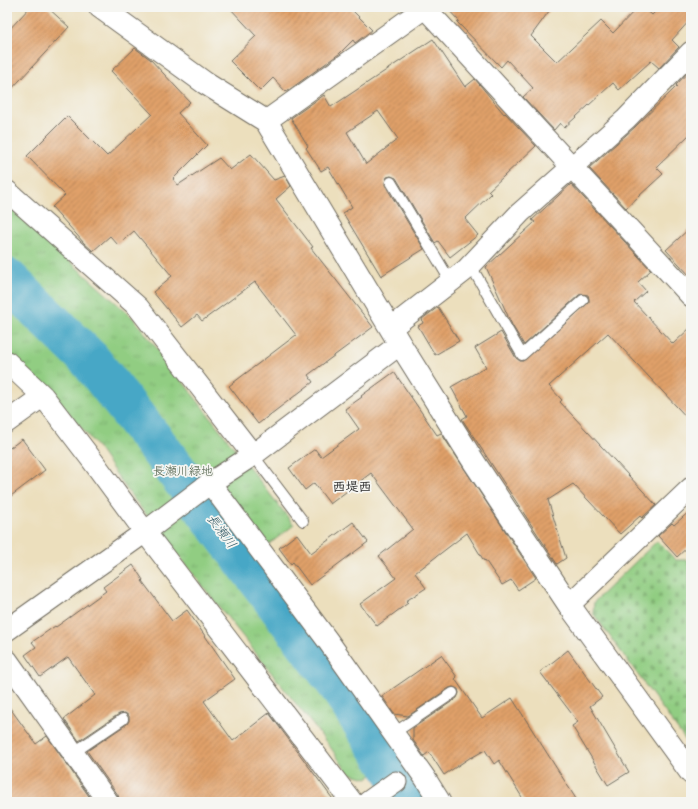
<svg xmlns="http://www.w3.org/2000/svg" width="698" height="809" viewBox="0 0 698 809" font-family="Itim,'Klee One',sans-serif">
<style>
.grass{fill:url(#grass-tufts);stroke:#5e7c56}
.cemetery{fill:url(#cemetery-stones);stroke:#5e7c56}
.lines{fill:none;stroke-linecap:round;stroke-linejoin:round}
.river{stroke:#47a7c6;stroke-width:42}
.building{fill:url(#building-hatch);fill-rule:evenodd}
.lane-casing{stroke:#6f6a5e;stroke-width:12}
.street-casing{stroke:#6f6a5e;stroke-width:23}
.secondary-casing{stroke:#6f6a5e;stroke-width:24}
.lane{stroke:#fff;stroke-width:10}
.street{stroke:#fff;stroke-width:21}
.secondary{stroke:#fff;stroke-width:22}
.labels{text-anchor:middle;dominant-baseline:central;stroke-width:3.5;stroke-linejoin:round;paint-order:stroke}
.park-label{font-size:12px;fill:#4a5c45;stroke:#f6f6f2}
.neighbourhood-label{font-size:13px;font-weight:bold;fill:#2b2b2b;stroke:#f6f6f2}
.water-label{font-size:13px;font-style:italic;fill:#365d69;stroke:#f6f6f2}
</style>
<defs>
<pattern id="grass-tufts" width="24" height="20" patternUnits="userSpaceOnUse"><rect width="24" height="20" fill="#91cd82"/><path d="M3 7l-1-3M5 7V3M7 7l1-3M15 17l-1-3M17 17v-4M19 17l1-3" fill="none" stroke="#7db070"/></pattern>
<pattern id="cemetery-stones" width="16" height="16" patternUnits="userSpaceOnUse"><rect width="16" height="16" fill="#91cd82"/><path d="M2 7V4a2 2 0 0 1 4 0v3zM10 15v-3a2 2 0 0 1 4 0v3z" fill="#7db070"/></pattern>
<pattern id="building-hatch" width="6" height="6" patternUnits="userSpaceOnUse"><rect width="6" height="6" fill="#e0a069"/><path d="M-1 1l2-2M0 6l6-6M5 7l2-2" fill="none" stroke="#b68357"/></pattern>
</defs>
<rect width="100%" height="100%" fill="#f6f6f2"/>
<filter id="ink" filterUnits="userSpaceOnUse"><feTurbulence type="fractalNoise" baseFrequency=".025" numOctaves="2"/><feDisplacementMap in="SourceGraphic" scale="8" xChannelSelector="R" yChannelSelector="G"/><feConvolveMatrix kernelMatrix="1 2 1 2 8 2 1 2 1" color-interpolation-filters="sRGB"/></filter>
<filter id="wash" filterUnits="userSpaceOnUse"><feTurbulence type="fractalNoise" baseFrequency=".012" numOctaves="4" result="noise"/><feDisplacementMap in="SourceGraphic" scale="16" xChannelSelector="R" yChannelSelector="G"/><feGaussianBlur stdDeviation="0.9" result="paint"/><feColorMatrix in="noise" values="0 0 0 0 0 0 0 0 0 0 0 0 0 0 0 0 0 1.4 0 .05"/><feComposite in="paint" operator="in"/></filter>
<g filter="url(#wash)">
<rect width="100%" height="100%" fill="#ecdfbd"/>
<path class="grass" d="M 7,205 L 134,319 L 294,525 L 255,555 L 360,703 L 395,762 L 367,778 L 348,773 L 331,748 L 130,494 L 98,448 L 50,390 L 7,351 Z"/>
<path class="cemetery" d="M 657,541 L 676,560 L 688,560 L 691,606 L 691,745 L 689,745 L 593,613 L 594,602 Z"/>
<g class="lines">
<path class="river" d="M 7,279 L 89,359 L 153,440 L 338,684 L 414,802"/>
</g>
<g id="blocks">
<path class="building" d="M 30,7 L 47,7 L 69,27 L 7,94 L 7,32 Z
M 229,7 L 349,7 L 372,30 L 355,43 L 353,40 L 339,54 L 286,92 L 273,78 L 260,91 L 230,61 L 256,36 Z
M 446,7 L 552,7 L 531,36 L 557,62 L 601,21 L 613,33 L 638,7 L 643,7 L 652,15 L 660,7 L 691,7 L 691,19 L 672,40 L 679,47 L 659,68 L 651,61 L 619,90 L 613,83 L 564,128 L 560,123 L 554,130 L 523,97 L 533,88 L 507,60 L 501,67 L 457,22 L 459,21 Z
M 433,39 L 465,87 L 475,79 L 504,114 L 505,113 L 536,146 L 488,191 L 491,194 L 465,219 L 478,235 L 450,257 L 438,241 L 435,243 L 396,178 L 391,176 L 387,177 L 385,182 L 385,185 L 424,249 L 381,276 L 343,213 L 352,207 L 328,167 L 321,171 L 306,148 L 308,146 L 291,118 L 324,95 L 331,107 ZM 378,111 L 398,139 L 366,164 L 347,132 Z
M 135,48 L 150,59 L 190,102 L 178,113 L 207,145 L 173,179 L 178,185 L 219,158 L 230,170 L 251,154 L 274,180 L 285,176 L 291,186 L 276,199 L 313,247 L 311,248 L 373,327 L 308,375 L 313,382 L 258,424 L 229,386 L 296,335 L 255,282 L 202,321 L 197,315 L 182,327 L 153,292 L 172,276 L 134,231 L 118,245 L 110,236 L 93,251 L 84,243 L 52,207 L 65,195 L 27,156 L 67,116 L 107,156 L 152,114 L 111,71 Z
M 691,69 L 691,133 L 656,167 L 663,174 L 626,208 L 589,168 L 635,127 L 677,86 L 676,85 Z
M 571,184 L 651,270 L 638,282 L 646,291 L 634,302 L 673,344 L 691,327 L 691,422 L 608,333 L 549,386 L 562,400 L 560,402 L 656,505 L 642,518 L 640,516 L 620,534 L 573,484 L 548,500 L 566,558 L 557,564 L 462,419 L 467,416 L 451,387 L 486,367 L 475,348 L 501,332 L 516,358 L 520,361 L 523,361 L 589,302 L 589,299 L 588,295 L 582,294 L 579,295 L 524,345 L 512,325 L 486,267 L 535,222 L 532,220 Z
M 691,227 L 691,277 L 666,250 Z
M 438,307 L 459,341 L 435,355 L 418,326 L 423,323 L 422,319 Z
M 394,372 L 437,435 L 441,433 L 536,578 L 518,590 L 511,580 L 502,585 L 485,560 L 484,561 L 467,533 L 415,573 L 426,588 L 406,601 L 408,603 L 377,626 L 360,604 L 396,578 L 379,556 L 413,529 L 371,473 L 330,504 L 314,483 L 305,490 L 289,468 L 315,449 L 321,457 L 359,429 L 345,409 L 362,397 L 361,396 Z
M 22,439 L 45,470 L 7,499 L 7,450 Z
M 691,510 L 691,544 L 677,557 L 658,536 L 672,523 L 674,525 Z
M 353,522 L 368,542 L 310,585 L 293,562 L 291,564 L 279,548 L 297,534 L 311,553 Z
M 133,565 L 143,580 L 142,581 L 172,621 L 187,610 L 235,679 L 204,701 L 233,741 L 269,713 L 335,802 L 120,802 L 118,795 L 87,751 L 127,724 L 129,721 L 129,716 L 125,713 L 119,714 L 79,741 L 64,719 L 95,695 L 68,657 L 40,677 L 25,655 L 36,647 L 32,642 L 55,626 L 56,627 L 106,591 L 103,587 Z
M 568,650 L 602,697 L 590,706 L 629,772 L 608,785 L 572,726 L 578,722 L 540,672 Z
M 441,655 L 457,677 L 455,679 L 482,718 L 512,698 L 578,802 L 525,802 L 499,760 L 494,764 L 485,750 L 471,758 L 471,757 L 444,775 L 429,752 L 424,756 L 413,740 L 413,728 L 457,698 L 459,693 L 458,689 L 453,687 L 449,688 L 408,716 L 394,714 L 382,696 Z
M 7,704 L 36,744 L 47,736 L 93,802 L 7,802 Z"/>
</g>
</g>
<g filter="url(#ink)">
<use href="#blocks" fill-opacity="0" stroke="#6f6a5e" stroke-width="1"/>
<g class="lines">
<defs>
<path id="lane" d="M 391,182 L 451,282
M 471,266 L 522,355 L 583,300
M 253,455 L 303,521
M 394,733 L 453,693
M 73,753 L 123,719"/>
<path id="street" d="M 425,8 L 691,296
M 266,121 L 426,7
M 7,191 L 138,307 L 253,455
M 391,328 L 467,269 L 520,213 L 626,119 L 691,52
M 7,362 L 43,396 L 92,460 L 145,532 L 352,802
M 7,422 L 43,396
M 210,483 L 328,641 L 425,778 L 440,802
M 569,605 L 691,488
M 7,630 L 145,532 L 210,483 L 253,455 L 400,344
M 7,660 L 108,802
M 368,802 L 396,782"/>
<path id="secondary" d="M 100,7 L 205,83 L 266,121 L 400,344 L 474,462 L 569,605 L 691,773"/>
</defs>
<use href="#lane" class="lane-casing"/>
<use href="#street" class="street-casing"/>
<use href="#secondary" class="secondary-casing"/>
<use href="#lane" class="lane"/>
<use href="#street" class="street"/>
<use href="#secondary" class="secondary"/>
</g>
</g>
<g class="labels">
<g class="park-label">
<text x="183" y="471">長瀬川緑地</text>
</g>
<g class="neighbourhood-label">
<text x="352" y="486">西堤西</text>
</g>
<g class="water-label">
<text transform="translate(222 531) rotate(53)">長瀬川</text>
</g>
</g>
<rect width="698" height="809" fill="none" stroke="#f6f6f2" stroke-width="24"/>
</svg>
